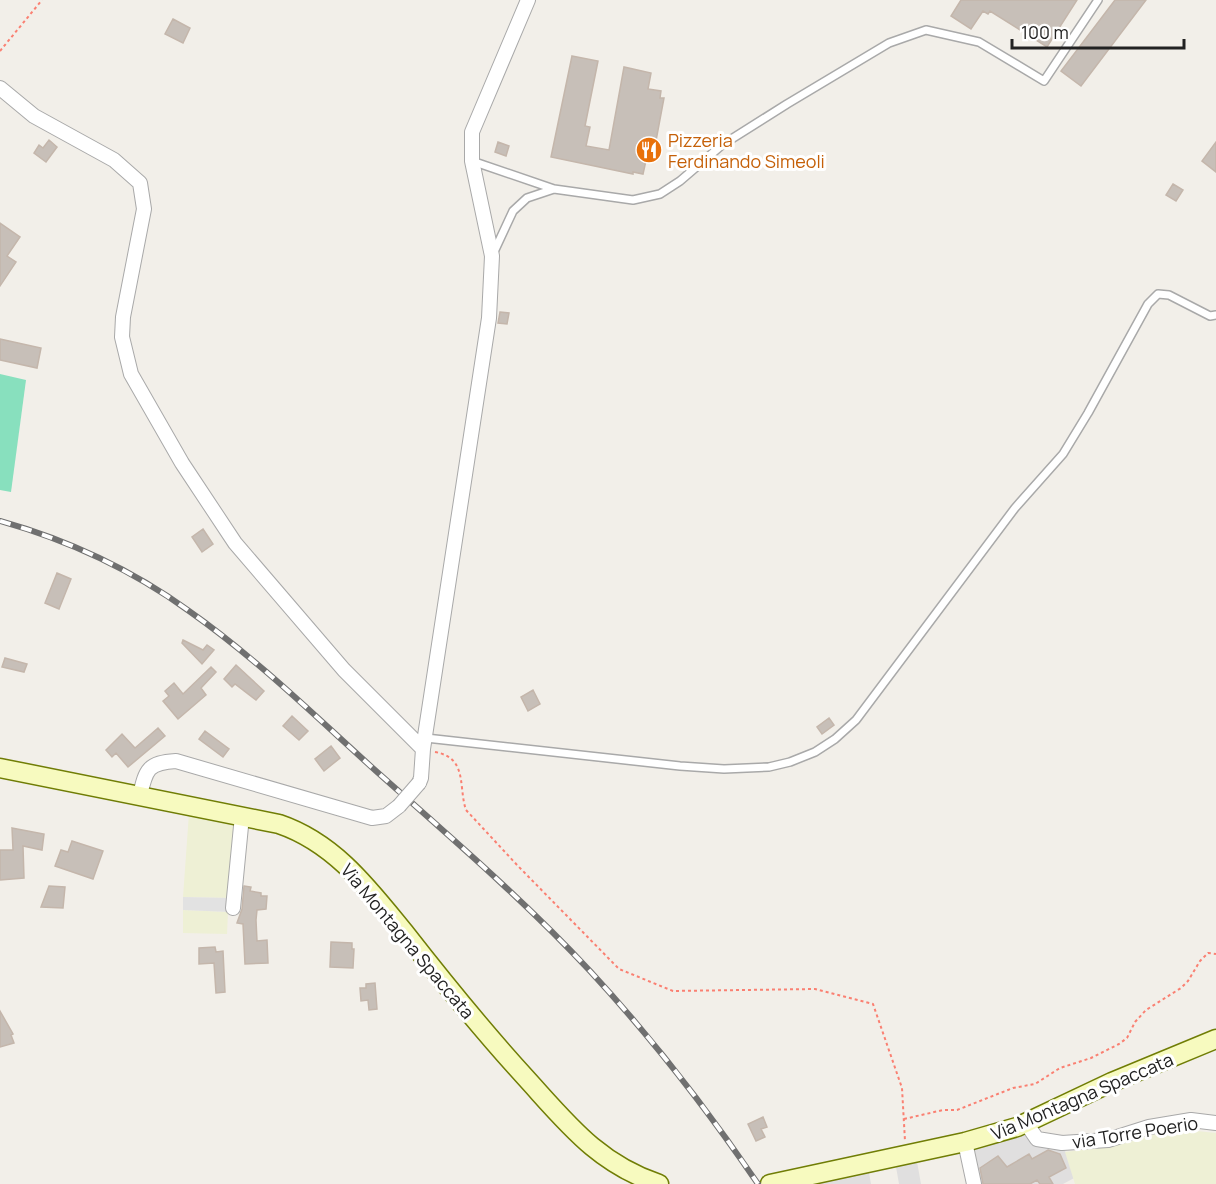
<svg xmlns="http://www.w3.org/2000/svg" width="1216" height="1184" viewBox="0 0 1216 1184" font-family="Manrope,sans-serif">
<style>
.residential{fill:#e0dfdf}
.farmland{fill:#eef0d5}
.pitch{fill:#88e0be}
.parking{fill:#e2e2e2}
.building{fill:#c7bfb8;stroke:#c4b6ab;stroke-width:1.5}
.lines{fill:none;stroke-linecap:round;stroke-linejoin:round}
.service-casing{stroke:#a9a9a9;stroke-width:10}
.minor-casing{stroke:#a9a9a9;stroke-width:16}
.secondary-casing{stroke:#707d05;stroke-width:21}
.path{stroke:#fa8072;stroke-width:2;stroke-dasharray:3 3;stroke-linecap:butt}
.service{stroke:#fff;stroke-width:7}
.minor{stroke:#fff;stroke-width:14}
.secondary{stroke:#f7fabf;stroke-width:18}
.rail-casing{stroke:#707070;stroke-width:6}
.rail{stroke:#fff;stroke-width:4;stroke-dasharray:11;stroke-linecap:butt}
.minor-bridge-casing{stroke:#a9a9a9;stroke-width:16;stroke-linecap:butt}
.minor-bridge{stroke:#fff;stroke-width:14}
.labels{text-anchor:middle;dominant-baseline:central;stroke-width:6;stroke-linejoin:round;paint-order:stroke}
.food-label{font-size:18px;fill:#c56008;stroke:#fff;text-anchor:start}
.street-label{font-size:18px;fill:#222;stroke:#fff}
</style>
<rect width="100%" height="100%" fill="#f2efe9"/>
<path class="residential" d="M 1025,1126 L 1063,1147 L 1078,1176 L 1063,1184 L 972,1184 L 963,1145 Z
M 916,1156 L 921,1184 L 899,1184 L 895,1161 Z
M 868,1167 L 871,1184 L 791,1184 Z"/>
<path class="farmland" d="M 189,813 L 237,822 L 231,898 L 183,897 Z
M 183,910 L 228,912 L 227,934 L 183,933 Z
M 1187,1130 L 1216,1133 L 1216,1184 L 1075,1184 L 1065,1152 L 1103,1147 L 1156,1134 Z"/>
<path class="pitch" d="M 0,374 L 26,380 L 11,492 L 0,490 Z"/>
<path class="parking" d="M 183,897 L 231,898 L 230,912 L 183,910 Z"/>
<path class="building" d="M 961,0 L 1077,0 L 1047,47 L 990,11 L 988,14 L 983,11 L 971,29 L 951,16 Z
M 1115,0 L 1146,0 L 1081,86 L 1061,71 Z
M 173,19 L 190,28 L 183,43 L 165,34 Z
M 572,56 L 598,61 L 585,126 L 590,127 L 586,146 L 609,150 L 624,67 L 651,73 L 648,89 L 661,91 L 660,98 L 664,98 L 653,157 L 647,156 L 643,174 L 633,172 L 633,174 L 551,157 Z
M 49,140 L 57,147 L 46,162 L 34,153 L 39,145 L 43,148 Z
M 498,142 L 509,146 L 506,156 L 495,152 Z
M 1216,142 L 1216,172 L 1202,161 Z
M 1173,184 L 1183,190 L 1176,201 L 1166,195 Z
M 0,223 L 20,237 L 7,256 L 16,262 L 0,286 Z
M 500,312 L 509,313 L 507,324 L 498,323 Z
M 0,339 L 41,348 L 37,368 L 0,360 Z
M 203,529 L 213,544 L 202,552 L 192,537 Z
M 57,573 L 71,579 L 59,609 L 45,603 Z
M 183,640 L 203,650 L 207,645 L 214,650 L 202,664 L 182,643 Z
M 5,658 L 27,664 L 24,672 L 2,667 Z
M 236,665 L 264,691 L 256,700 L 235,684 L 232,687 L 224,679 Z
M 211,667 L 216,672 L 201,688 L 206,695 L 178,719 L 163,701 L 169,696 L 165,691 L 174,683 L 183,694 Z
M 533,690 L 540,704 L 528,711 L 521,697 Z
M 292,716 L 308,731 L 299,740 L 283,726 Z
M 829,718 L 834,725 L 822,734 L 817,727 Z
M 158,728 L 165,736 L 128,767 L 116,753 L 112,757 L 106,750 L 122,734 L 135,748 Z
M 205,731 L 229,749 L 223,757 L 199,739 Z
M 331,746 L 340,758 L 324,771 L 315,759 Z
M 12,828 L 44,834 L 42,850 L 23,846 L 24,878 L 0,880 L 0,850 L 13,850 Z
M 72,841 L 103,851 L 93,879 L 55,866 L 61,850 L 68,852 Z
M 49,886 L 65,887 L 63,908 L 41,907 Z
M 244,886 L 251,887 L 250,891 L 261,893 L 261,896 L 267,896 L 266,909 L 257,910 L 256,920 L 257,941 L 267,940 L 268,963 L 245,964 L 243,924 L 237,923 L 242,909 Z
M 331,942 L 352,943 L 352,949 L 354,949 L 353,968 L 330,967 Z
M 215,947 L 216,952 L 223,951 L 225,992 L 216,993 L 214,963 L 199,964 L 199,948 Z
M 375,983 L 377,1009 L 369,1010 L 368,1000 L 361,1001 L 360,988 L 366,988 L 366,984 Z
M 0,1011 L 13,1034 L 11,1035 L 14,1043 L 0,1047 Z
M 763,1117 L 767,1127 L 761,1129 L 765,1137 L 756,1141 L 748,1124 Z
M 1048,1150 L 1060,1154 L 1066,1168 L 1049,1177 L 1053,1184 L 1040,1184 L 1037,1180 L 1030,1184 L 983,1184 L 980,1168 L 998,1156 L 1007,1167 L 1029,1154 L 1032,1159 Z"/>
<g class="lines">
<defs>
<path id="service" d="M 472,161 L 554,189
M 493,254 L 513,211 L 527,198 L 554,189 L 633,200 L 660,194 L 680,181 L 722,145 L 787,104 L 889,43 L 926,30 L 979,42 L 1044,81 L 1098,0
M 426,738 L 680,766 L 724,769 L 769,767 L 790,762 L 815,752 L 835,739 L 856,720 L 1015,508 L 1063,454 L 1088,413 L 1148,304 L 1158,294 L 1169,295 L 1210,316 L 1216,315"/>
<path id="minor" d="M 0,88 L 34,116 L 114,160 L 140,183 L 144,209 L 123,317 L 122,337 L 131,374 L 182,463 L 235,543 L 344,670 L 423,749
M 419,783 L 421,778 L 423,749 L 489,318 L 492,256 L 472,161 L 472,132 L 528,0
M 140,795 C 146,769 148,763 176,761 L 372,818 L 386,816 L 399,806
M 233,908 L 242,816
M 1026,1123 L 1037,1139 L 1062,1143 L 1108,1140 L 1149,1127 L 1191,1120 L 1216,1123
M 965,1142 L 974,1184"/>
<path id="secondary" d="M 0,768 L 279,824 C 335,843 369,889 405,933 C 444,983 483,1031 525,1077 C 567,1123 597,1163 659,1184
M 770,1184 L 965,1142 L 1017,1127 L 1112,1082 L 1216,1039"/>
</defs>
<use href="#service" class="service-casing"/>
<use href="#minor" class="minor-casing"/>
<use href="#secondary" class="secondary-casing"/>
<path class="path" d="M 0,51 L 42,0
M 435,752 C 468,758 458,786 466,810 L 518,866 L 619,969 L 673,991 L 815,989 L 873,1004 L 902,1088 L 905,1141
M 904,1119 L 943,1110 L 957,1110 L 1013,1088 L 1035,1084 L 1060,1068 L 1091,1058 L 1119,1044 L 1127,1038 L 1135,1022 L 1146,1010 L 1181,988 L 1188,981 L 1200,961 L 1208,953 L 1216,954"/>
<use href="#service" class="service"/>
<use href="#minor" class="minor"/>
<use href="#secondary" class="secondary"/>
<defs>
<path id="rail" d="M 0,521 C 68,540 132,570 189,611 C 256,658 315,716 376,771 C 449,836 523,899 590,971 C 651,1037 707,1109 758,1184"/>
</defs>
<use href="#rail" class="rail-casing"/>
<use href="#rail" class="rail"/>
<defs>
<path id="minor-bridge" d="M 399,806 L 419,783"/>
</defs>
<use href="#minor-bridge" class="minor-bridge-casing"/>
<use href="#minor-bridge" class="minor-bridge"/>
</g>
<defs>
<symbol id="restaurant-disc" viewBox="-11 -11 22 22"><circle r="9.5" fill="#e8710a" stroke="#fff"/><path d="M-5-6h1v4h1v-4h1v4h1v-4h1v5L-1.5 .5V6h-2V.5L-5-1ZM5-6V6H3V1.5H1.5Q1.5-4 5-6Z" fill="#fff"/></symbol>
</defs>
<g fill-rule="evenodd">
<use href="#restaurant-disc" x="634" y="135" width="30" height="30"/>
</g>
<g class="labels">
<g class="food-label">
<text x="668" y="140">Pizzeria<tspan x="668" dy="21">Ferdinando Simeoli</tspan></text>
</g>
<g class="street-label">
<text transform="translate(408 941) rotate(50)">Via Montagna Spaccata</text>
<text transform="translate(1082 1096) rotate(-23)">Via Montagna Spaccata</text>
<text transform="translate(1135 1132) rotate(-9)">via Torre Poerio</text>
</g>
</g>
<path d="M1012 39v9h172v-9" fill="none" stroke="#222222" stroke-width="3"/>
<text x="1021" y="39" font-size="18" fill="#222222" stroke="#ffffff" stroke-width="4.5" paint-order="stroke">100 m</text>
</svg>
